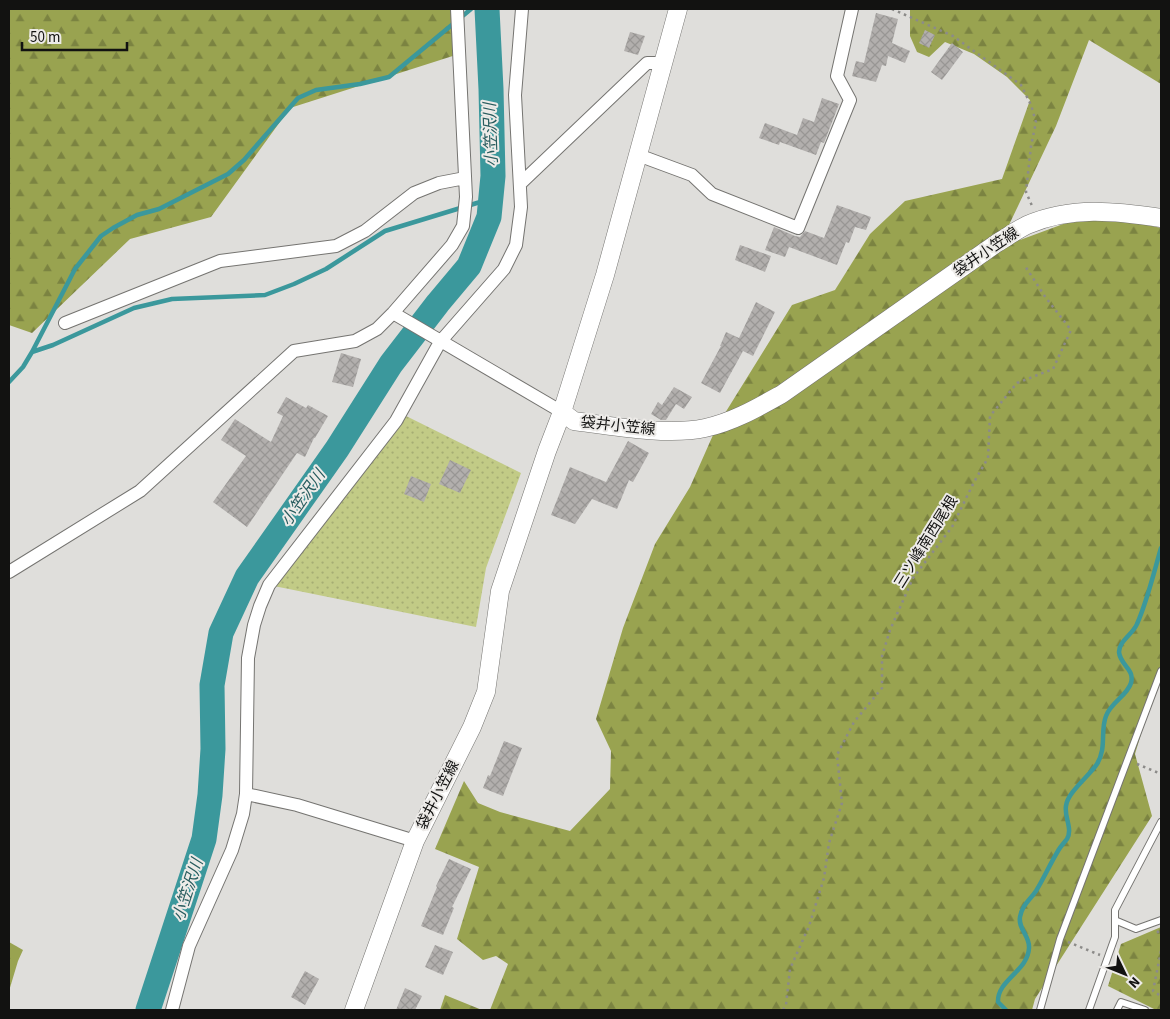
<svg xmlns="http://www.w3.org/2000/svg" width="1170" height="1019" viewBox="0 0 1170 1019" font-family="'Source Sans 3','Noto Sans JP',sans-serif">
<style>
.grass{fill:url(#grass-dots)}
.forest{fill:url(#forest-firs)}
.lines{fill:none;stroke-linecap:round;stroke-linejoin:round}
.stream{stroke:#3b989c;stroke-width:4.5}
.river{stroke:#3b989c;stroke-width:25}
.building{fill:url(#building-cross-hatch)}
.lane-casing{stroke:#757471;stroke-width:8}
.street-casing{stroke:#757471;stroke-width:14}
.secondary-casing{stroke:#757471;stroke-width:19}
.path{stroke:#8c8b89;stroke-width:2.5;stroke-dasharray:2.5 4;stroke-linecap:butt}
.lane{stroke:#fff;stroke-width:6}
.street{stroke:#fff;stroke-width:12}
.secondary{stroke:#fff;stroke-width:18}
.labels{text-anchor:middle;dominant-baseline:central;stroke-width:4;stroke-linejoin:round;paint-order:stroke}
.street-label{font-size:15px;fill:#121211;stroke:#edebe8}
.water-label{font-size:16px;font-style:italic;fill:#285c5e;stroke:#edebe8}
</style>
<defs>
<pattern id="grass-dots" width="8" height="8" patternUnits="userSpaceOnUse" patternTransform="scale(1.25)"><rect width="8" height="8" fill="#c2cb86"/><path d="M2 2h.1M6 6h.1" fill="none" stroke="#a6ad73" stroke-width="1.8" stroke-linecap="round"/></pattern>
<pattern id="forest-firs" width="22" height="20" patternUnits="userSpaceOnUse" patternTransform="scale(1.25)"><rect width="22" height="20" fill="#99a350"/><path d="M5 1l3.5 6h-7zM16 11l3.5 6h-7z" fill="#7b8341"/></pattern>
<pattern id="building-cross-hatch" width="8" height="8" patternUnits="userSpaceOnUse" patternTransform="scale(1.25)"><rect width="8" height="8" fill="#b2afad"/><path d="M0 0l8 8M0 8l8-8" fill="none" stroke="#989694"/></pattern>
</defs>
<rect width="100%" height="100%" fill="#dfdedb"/>
<path class="grass" d="M 400,413 L 521,473 L 486,568 L 476,627 L 269,585 Z"/>
<path class="forest" d="M 9,9 L 454,9 L 459,54 L 290,108 L 211,217 L 130,239 L 32,333 L 9,325 Z
M 910,9 L 1161,9 L 1161,84 L 1089,40 L 1056,126 L 1008,227 L 1020,240 L 1066,223 L 1116,218 L 1161,228 L 1161,668 L 1135,754 L 1152,816 L 1035,999 L 1032,1010 L 490,1010 L 508,964 L 496,956 L 483,960 L 457,939 L 479,867 L 435,849 L 464,781 L 478,803 L 500,812 L 570,831 L 610,789 L 611,751 L 596,719 L 623,628 L 655,544 L 690,487 L 717,426 L 792,305 L 835,290 L 870,234 L 905,201 L 1002,179 L 1030,100 L 1007,77 L 974,54 L 945,42 L 929,57 L 917,52 L 910,36 Z
M 1161,927 L 1161,1010 L 1156,1010 L 1108,986 L 1121,944 Z
M 9,942 L 23,950 L 18,961 L 9,991 Z
M 445,995 L 482,1010 L 440,1010 Z"/>
<g class="lines">
<path class="stream" d="M 32,352 L 53,345 L 134,308 L 172,299 L 265,295 L 294,284 L 326,269 L 385,231 L 490,199
M 9,382 L 23,367 L 32,352 L 75,269 L 101,236 L 113,228 L 137,215 L 159,209 L 228,174 L 244,160 L 298,98 L 316,90 L 360,84 L 389,77 L 471,9
M 1006,1010 L 998,1002 C 997,980 1028,971 1029,948 C 1030,936 1018,929 1020,917 C 1022,905 1030,900 1036,891 C 1044,878 1050,864 1058,851 C 1060,847 1064,843 1067,839 C 1073,829 1064,817 1066,806 C 1067,793 1090,775 1097,764 C 1107,748 1100,731 1106,716 C 1111,702 1127,696 1131,683 C 1135,669 1120,665 1119,652 C 1119,641 1133,634 1137,624 C 1147,602 1154,572 1161,548"/>
<path class="river" d="M 148,1010 L 204,839 L 210,795 L 213,749 L 212,685 L 221,633 L 247,577 L 337,449 L 391,364 L 438,303 L 469,266 L 489,217 L 493,176 L 491,89 L 487,9"/>
</g>
<path class="building" d="M 876,13 L 898,19 L 892,43 L 910,51 L 905,63 L 888,56 L 886,66 L 882,65 L 876,82 L 852,76 L 856,61 L 864,63 Z
M 925,30 L 935,35 L 929,48 L 919,43 Z
M 630,32 L 645,36 L 638,55 L 624,51 Z
M 952,43 L 963,52 L 942,80 L 931,72 Z
M 822,98 L 839,104 L 824,143 L 821,142 L 816,155 L 780,142 L 779,145 L 759,138 L 765,123 L 797,135 L 803,118 L 814,122 Z
M 837,205 L 871,217 L 866,230 L 855,227 L 849,243 L 846,242 L 837,265 L 789,247 L 785,257 L 765,250 L 774,227 L 795,236 L 800,237 L 805,231 L 824,238 Z
M 740,245 L 771,256 L 765,272 L 735,260 Z
M 756,302 L 775,312 L 753,356 L 743,351 L 720,393 L 701,383 L 721,346 L 720,346 L 726,332 L 739,338 Z
M 341,353 L 361,359 L 353,387 L 332,382 Z
M 674,387 L 692,397 L 684,409 L 676,404 L 666,420 L 661,420 L 651,414 L 658,402 L 662,405 Z
M 286,397 L 306,408 L 308,405 L 328,416 L 315,438 L 314,438 L 305,457 L 297,453 L 247,527 L 213,502 L 246,456 L 221,440 L 235,419 L 271,442 L 283,416 L 277,413 Z
M 628,441 L 649,453 L 633,482 L 629,480 L 617,509 L 592,499 L 575,524 L 551,515 L 570,467 L 606,482 Z
M 450,460 L 471,470 L 460,493 L 439,484 Z
M 411,476 L 431,484 L 424,502 L 404,494 Z
M 504,741 L 522,748 L 503,796 L 483,788 L 488,775 L 490,776 Z
M 449,859 L 471,869 L 452,907 L 454,908 L 443,935 L 421,926 L 437,887 L 436,886 Z
M 435,945 L 453,952 L 443,975 L 425,967 Z
M 305,971 L 319,979 L 305,1005 L 291,997 Z
M 405,988 L 422,996 L 415,1010 L 396,1010 Z"/>
<g class="lines">
<defs>
<path id="lane" d="M 1117,921 L 1136,929 L 1161,920
M 1040,1010 L 1060,939 L 1161,671
M 1089,1010 L 1115,937 L 1115,910 L 1161,822
M 1117,1010 L 1121,1002 L 1145,1010"/>
<path id="street" d="M 638,155 L 692,175 L 712,194 L 798,228 L 850,100 L 837,76 L 852,9
M 520,184 L 647,63 L 663,63
M 393,313 L 562,412
M 65,323 L 220,261 L 336,246 L 365,231 L 414,193 L 439,183 L 465,178
M 9,572 L 140,491 L 294,351 L 355,341 L 377,329 L 393,313 L 452,245 L 463,226 L 466,197 L 457,9
M 246,794 L 297,805 L 415,841
M 172,1010 L 189,946 L 232,850 L 243,814 L 246,794 L 248,658 L 254,625 L 260,606 L 269,585 L 396,421 L 440,342 L 504,269 L 516,245 L 521,207 L 515,95 L 522,9"/>
<path id="secondary" d="M 562,412 L 605,275 L 678,9
M 354,1010 L 415,841 L 472,727 L 486,692 L 500,591 L 547,451 L 562,412 L 574,421 C 612,426 668,436 705,428 C 733,422 757,408 782,394 L 997,243 C 1007,237 1017,230 1027,225 C 1071,206 1115,211 1161,218"/>
</defs>
<use href="#lane" class="lane-casing"/>
<use href="#street" class="street-casing"/>
<use href="#secondary" class="secondary-casing"/>
<path class="path" d="M 892,9 L 953,36 L 1021,85 L 1031,105 L 1036,122 L 1031,146 L 1026,192 L 1033,208
M 1137,764 L 1161,774
M 1157,931 L 1161,935
M 1068,942 L 1100,955
M 1161,951 L 1153,991 L 1161,996
M 783,1010 L 786,1005 L 790,969 L 809,926 L 824,878 L 829,843 L 842,803 L 837,755 L 854,722 L 882,688 L 882,656 L 890,630 L 913,578 L 952,527 L 974,482 L 988,458 L 990,416 L 1017,383 L 1053,369 L 1071,330 L 1046,298 L 1025,266"/>
<use href="#lane" class="lane"/>
<use href="#street" class="street"/>
<use href="#secondary" class="secondary"/>
</g>
<g class="labels">
<g class="street-label">
<text transform="translate(986 252) rotate(-34)">袋井小笠線</text>
<text transform="translate(618 426) rotate(6)">袋井小笠線</text>
<text transform="translate(926 542) rotate(-58)">三ツ峰南西尾根</text>
<text transform="translate(438 795) rotate(-63)">袋井小笠線</text>
</g>
<g class="water-label">
<text transform="translate(491 135) rotate(-92)">小笠沢川</text>
<text transform="translate(303 498) rotate(-55)">小笠沢川</text>
<text transform="translate(188 890) rotate(-72)">小笠沢川</text>
</g>
</g>
<rect width="1170" height="1019" fill="none" stroke="#121211" stroke-width="20"/>
<g transform="translate(1125 974) rotate(133)" stroke="#edebe8" stroke-width="4" paint-order="stroke">
<path d="M0-4L9 19L0 12L-9 19Z" fill="#121211"/>
<text y="-8" font-size="14" font-weight="bold" text-anchor="middle" fill="#121211">N</text>
</g>
<path d="M22 42v8h105v-8" fill="none" stroke="#121211" stroke-width="2.5"/>
<text x="30" y="42" font-size="15" fill="#121211" stroke="#edebe8" stroke-width="4" paint-order="stroke">50 m</text>
</svg>
